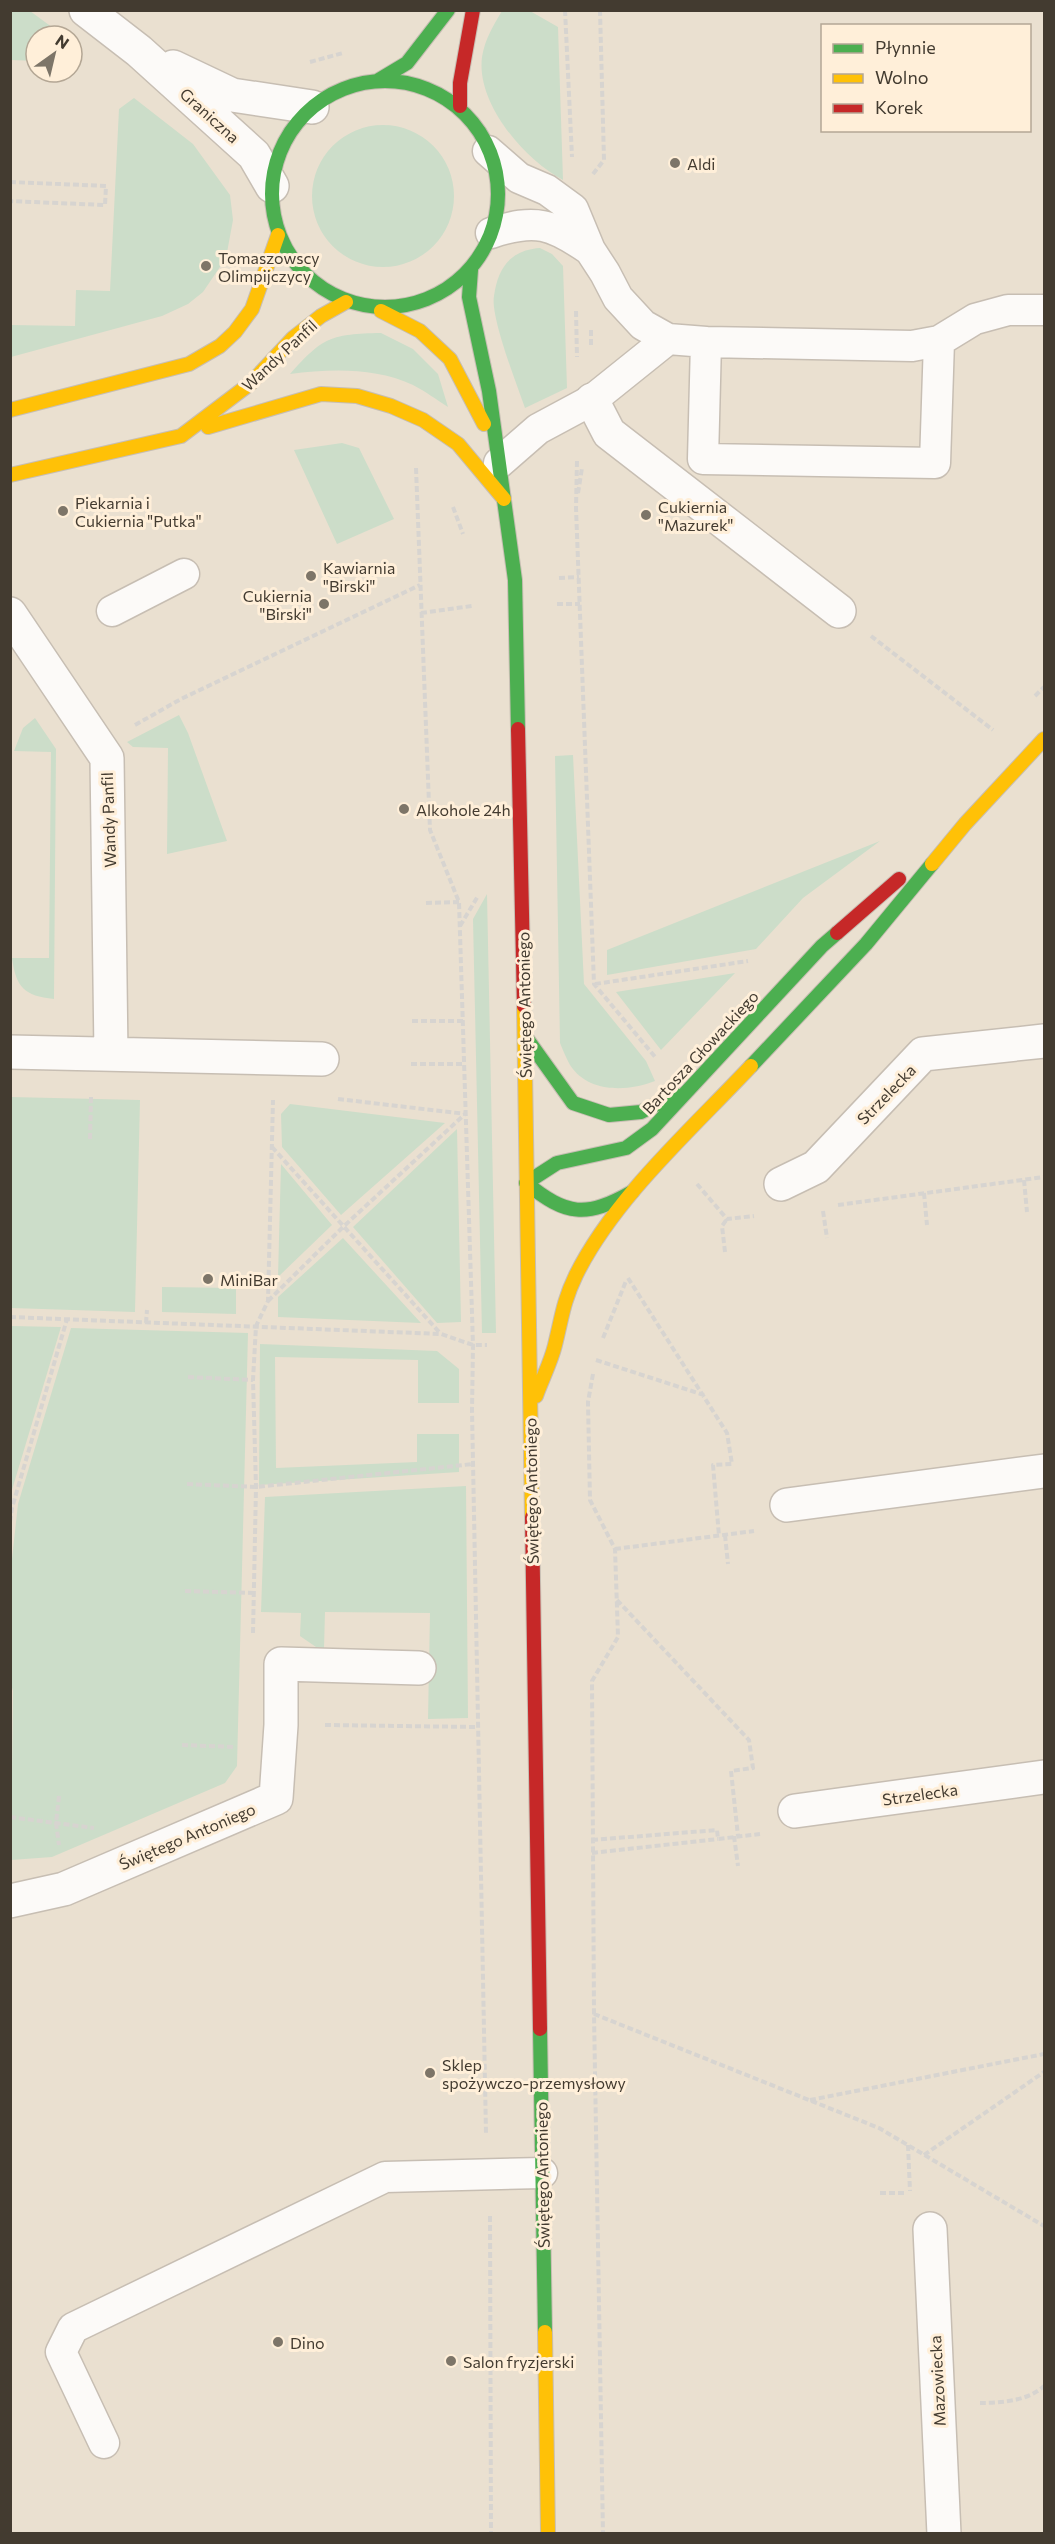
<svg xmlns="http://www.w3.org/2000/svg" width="1055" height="2544" viewBox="0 0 1055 2544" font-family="Commissioner,sans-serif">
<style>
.green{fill:#ccddc9}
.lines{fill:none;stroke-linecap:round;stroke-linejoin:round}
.lane-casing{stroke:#c7beb3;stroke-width:33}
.street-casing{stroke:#c7beb3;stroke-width:36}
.fast-casing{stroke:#c7beb3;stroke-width:16}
.slow-casing{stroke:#c7beb3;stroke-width:16}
.jam-casing{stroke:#c7beb3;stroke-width:16}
.path{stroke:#d7d4d0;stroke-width:4;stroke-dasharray:6 3;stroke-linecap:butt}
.lane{stroke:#fcfaf8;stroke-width:30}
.street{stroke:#fcfaf8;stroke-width:33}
.fast{stroke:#4caf50;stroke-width:14}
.slow{stroke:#ffc107;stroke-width:14}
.jam{stroke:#c62828;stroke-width:14}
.poi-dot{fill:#7d7568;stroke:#ffefd9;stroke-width:2}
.labels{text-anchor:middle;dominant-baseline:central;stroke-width:6;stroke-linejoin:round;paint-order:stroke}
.street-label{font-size:16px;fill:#433b30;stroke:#ffefd9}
.poi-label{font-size:16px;fill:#433b30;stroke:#ffefd9;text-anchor:start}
</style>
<rect width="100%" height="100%" fill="#eae0d0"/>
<path class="green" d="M 11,10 L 30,11 L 64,36 L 36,36 L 36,61 L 11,60 Z
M 502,11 L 530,11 L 558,27 L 563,180 C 525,160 476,104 482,57 C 485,39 493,26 502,11 Z
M 134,98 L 193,144 L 230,195 L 233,220 L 226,258 L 203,292 L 188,304 L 162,316 L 11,357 L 11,325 L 75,326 L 76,290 L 110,291 L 119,109 Z
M312 196a71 71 0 1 1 142 0a71 71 0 1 1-142 0Z
M 540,248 L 552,254 L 563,266 L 567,388 L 525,408 C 517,385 490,316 494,296 C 498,267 511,250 540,248 Z
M 381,333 L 413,349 L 438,374 L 448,407 C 437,400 425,391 413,385 C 374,367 330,369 290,374 C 323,337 331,334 381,333 Z
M 342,443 L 359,448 L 394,519 L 337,544 L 294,450 Z
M 179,715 L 188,733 L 227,841 L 167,854 L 168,748 L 133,747 L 127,742 Z
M 35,718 L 56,749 L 54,999 C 24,996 16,987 12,958 L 49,958 L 51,752 L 14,751 L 23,728 Z
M 573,755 L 584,984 L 646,1061 L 655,1081 C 627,1092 588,1093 570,1065 C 566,1058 563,1050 560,1043 L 555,756 Z
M 880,841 L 803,898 L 756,949 L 607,975 L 607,950 Z
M 487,894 L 496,1333 L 482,1333 L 473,919 Z
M 735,973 L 661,1050 L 616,992 Z
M 11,1097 L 140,1100 L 135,1312 L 11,1308 Z
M 290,1104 L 445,1123 L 341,1215 L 282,1147 L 281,1114 Z
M 457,1129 L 461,1322 L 437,1323 L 353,1227 Z
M 281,1164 L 332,1225 L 278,1277 Z
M 343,1238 L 421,1323 L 278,1317 L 278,1297 Z
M 162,1287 L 236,1288 L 236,1314 L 162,1312 Z
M 11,1326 L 61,1327 L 11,1493 L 10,1326 Z
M 71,1328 L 248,1333 L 237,1766 L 225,1783 L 52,1857 L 11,1860 L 13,1691 L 10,1681 L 10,1577 L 18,1504 Z
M 260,1344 L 437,1351 L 459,1369 L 459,1403 L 418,1403 L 418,1360 L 275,1357 L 276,1468 L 417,1462 L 417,1434 L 459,1434 L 459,1472 L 259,1485 Z
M 466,1486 L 468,1718 L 428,1719 L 430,1613 L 325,1612 L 324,1648 L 316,1647 L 300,1636 L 301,1613 L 261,1612 L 265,1497 Z"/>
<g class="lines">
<defs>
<path id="lane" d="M 488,151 L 519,178 L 547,190 L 573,209 L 590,250 L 605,273 L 618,298 L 643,325 L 668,339 L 706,342 L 703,459 L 935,463 L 939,341
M 491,233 C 536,218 552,224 590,250
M 706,342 L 912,346 L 939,341 L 975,319 L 1008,310 L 1044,310
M 499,463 L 538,429 L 592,400 L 668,339
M 112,611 L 184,574
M 104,2443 L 61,2352 L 73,2328 L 385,2177 L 542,2173"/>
<path id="street" d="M 86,10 L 139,51 L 254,155 L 272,186
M 173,67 L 232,95 L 312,107
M 592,400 L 609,433 L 839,611
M 10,614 L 107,758 L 111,1054
M 10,1052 L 322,1059
M 781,1184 L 816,1167 L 923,1054 L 1044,1041
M 787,1505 L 1044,1471
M 795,1811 L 1044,1777
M 10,1901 L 64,1889 L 276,1798 L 281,1725 L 281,1664 L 419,1668
M 930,2229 L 944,2534"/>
<path id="fast" d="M272 194a113 113 0 1 1 226 0a113 113 0 1 1-226 0Z
M 377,81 L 407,63 L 448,10
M 471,270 L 469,297 L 489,391 L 515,580 L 518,729
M 525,1036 L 573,1103 L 609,1115 L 641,1112 L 676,1095
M 751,1066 L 866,944 L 932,864
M 526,1183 L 557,1163 L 626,1148 L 652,1129 L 822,946 L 837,933
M 526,1183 C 567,1216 586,1218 632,1192
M 540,2029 L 545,2332"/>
<path id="slow" d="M 381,311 L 420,331 L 450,359 L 484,424
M 10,410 L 189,364 L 220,346 L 235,332 L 252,309 L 278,235
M 208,427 L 321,394 L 357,396 L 391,406 L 423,420 L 458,444 L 504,499
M 10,475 L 181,436 L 251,383 L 293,338 L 321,316 L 346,302
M 932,864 L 965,824 L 1044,739
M 524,1006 L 532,1517
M 536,1396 C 542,1379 551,1362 555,1345 C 562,1317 563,1302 576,1275 C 614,1198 692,1129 751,1066
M 545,2332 L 548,2534"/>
<path id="jam" d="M 460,106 L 460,83 L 473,10
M 518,729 L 524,1006
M 837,933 L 899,879
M 532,1517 L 540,2029"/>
</defs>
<use href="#lane" class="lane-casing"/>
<use href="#street" class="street-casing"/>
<use href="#fast" class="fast-casing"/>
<use href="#slow" class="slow-casing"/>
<use href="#jam" class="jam-casing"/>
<path class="path" d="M 565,10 L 572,157
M 310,62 L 343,53
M 593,174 L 604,160 L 600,10
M 10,182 L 106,186 L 105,205 L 10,201
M 576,311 L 577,357
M 591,330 L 591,347
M 577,461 L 576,508 L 594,984 L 656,1058
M 416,468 L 430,830 L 459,902 L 473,1345 L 472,1410 L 486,2134
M 578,493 L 582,468
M 453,507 L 463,534
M 559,578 L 579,577
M 557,604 L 580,604
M 421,613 L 472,606
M 871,636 L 993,730
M 1035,696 L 1044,687
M 135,725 L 181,699 L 420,585
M 426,903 L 459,902
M 460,926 L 478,896
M 595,984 L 748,961
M 412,1021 L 464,1021
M 411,1064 L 464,1064
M 338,1099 L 466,1114
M 90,1139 L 91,1097
M 272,1147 L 440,1333
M 1024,1180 L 1027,1212
M 697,1184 L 727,1219 L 754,1216
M 924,1193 L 927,1225
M 838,1205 L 1044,1177
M 823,1211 L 827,1238
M 725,1252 L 722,1226 L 727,1219
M 628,1278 L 727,1433 L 732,1464 L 713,1465 L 719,1536
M 268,1301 L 343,1227 L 465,1114
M 10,1317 L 441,1334 L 473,1345 L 487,1345
M 146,1323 L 147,1310
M 603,1338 L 626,1281
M 596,1360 L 704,1395
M 593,1374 L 588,1402 L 590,1500 L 615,1549 L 618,1637 L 592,1681 L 594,2014 L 603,2534
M 188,1377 L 253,1380
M 187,1484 L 256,1487 L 473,1464
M 10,1522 L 12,1508 L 67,1319
M 725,1535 L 728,1564
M 615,1549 L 754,1531
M 185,1591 L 254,1593
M 617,1600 L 749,1740 L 753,1768 L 731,1771 L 738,1836
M 253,1633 L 256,1487 L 253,1380 L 256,1326 L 268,1301 L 273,1100
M 325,1725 L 477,1727
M 182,1745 L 236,1747
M 59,1796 L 56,1823 L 59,1845
M 10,1817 L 94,1828
M 734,1836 L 738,1866
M 592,1840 L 717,1830 L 718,1839 L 760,1834
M 592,1853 L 718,1839
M 594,2014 L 879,2128 L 1044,2226
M 810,2100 L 1044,2054
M 908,2145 L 910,2191
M 924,2155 L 1044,2072
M 880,2193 L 906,2193
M 490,2216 L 491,2534
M 980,2403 C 1001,2403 1028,2401 1044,2386"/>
<use href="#lane" class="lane"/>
<use href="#street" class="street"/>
<use href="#fast" class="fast"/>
<use href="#slow" class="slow"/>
<use href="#jam" class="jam"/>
</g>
<g class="poi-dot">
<circle cx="675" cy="163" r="6"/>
<circle cx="206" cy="266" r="6"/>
<circle cx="63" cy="511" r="6"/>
<circle cx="646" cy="515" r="6"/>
<circle cx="311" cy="576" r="6"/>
<circle cx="324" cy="604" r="6"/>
<circle cx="404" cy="809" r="6"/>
<circle cx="208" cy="1279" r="6"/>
<circle cx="430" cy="2073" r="6"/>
<circle cx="278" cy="2342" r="6"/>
<circle cx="451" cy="2361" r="6"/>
</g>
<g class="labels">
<g class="street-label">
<text transform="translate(210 115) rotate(42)">Graniczna</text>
<text transform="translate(279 355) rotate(-43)">Wandy Panfil</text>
<text transform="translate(108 820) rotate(-92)">Wandy Panfil</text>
<text transform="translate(524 1005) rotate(-91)">Świętego Antoniego</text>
<text transform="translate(700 1052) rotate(-47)">Bartosza Głowackiego</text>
<text transform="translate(886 1094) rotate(-46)">Strzelecka</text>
<text transform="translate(531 1491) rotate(-91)">Świętego Antoniego</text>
<text transform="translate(920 1794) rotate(-8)">Strzelecka</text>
<text transform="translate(187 1836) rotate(-23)">Świętego Antoniego</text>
<text transform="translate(542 2175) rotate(-91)">Świętego Antoniego</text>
<text transform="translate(937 2381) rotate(-93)">Mazowiecka</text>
</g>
<g class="poi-label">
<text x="687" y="163">Aldi</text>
<text x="218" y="257">Tomaszowscy<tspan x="218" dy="18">Olimpijczycy</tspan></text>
<text x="75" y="502">Piekarnia i<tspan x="75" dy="18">Cukiernia "Putka"</tspan></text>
<text x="658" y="506">Cukiernia<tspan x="658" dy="18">"Mazurek"</tspan></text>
<text x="323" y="567">Kawiarnia<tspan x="323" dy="18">"Birski"</tspan></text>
<text x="312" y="595" text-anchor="end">Cukiernia<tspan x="312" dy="18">"Birski"</tspan></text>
<text x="416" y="809">Alkohole 24h</text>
<text x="220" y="1279">MiniBar</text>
<text x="442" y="2064">Sklep<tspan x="442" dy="18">spożywczo-przemysłowy</tspan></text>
<text x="290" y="2342">Dino</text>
<text x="463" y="2361">Salon fryzjerski</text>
</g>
</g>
<rect width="1055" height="2544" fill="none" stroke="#433b30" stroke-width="24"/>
<rect x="821" y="24" width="210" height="108" fill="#ffefd9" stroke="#b4a795" stroke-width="1.5"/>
<rect x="833" y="44" width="30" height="9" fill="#4caf50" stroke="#b4a795" stroke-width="1.5"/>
<text x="875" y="54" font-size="18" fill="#433b30">Płynnie</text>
<rect x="833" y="74" width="30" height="9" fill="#ffc107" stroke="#b4a795" stroke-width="1.5"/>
<text x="875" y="84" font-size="18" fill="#433b30">Wolno</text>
<rect x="833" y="104" width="30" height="9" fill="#c62828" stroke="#b4a795" stroke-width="1.5"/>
<text x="875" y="114" font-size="18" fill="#433b30">Korek</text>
<g transform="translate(54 54) rotate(34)"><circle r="28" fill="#ffefd9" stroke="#b4a795" stroke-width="1.5"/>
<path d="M0-4.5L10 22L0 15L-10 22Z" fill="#7d7568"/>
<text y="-9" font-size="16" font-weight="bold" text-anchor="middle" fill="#433b30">N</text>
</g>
</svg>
